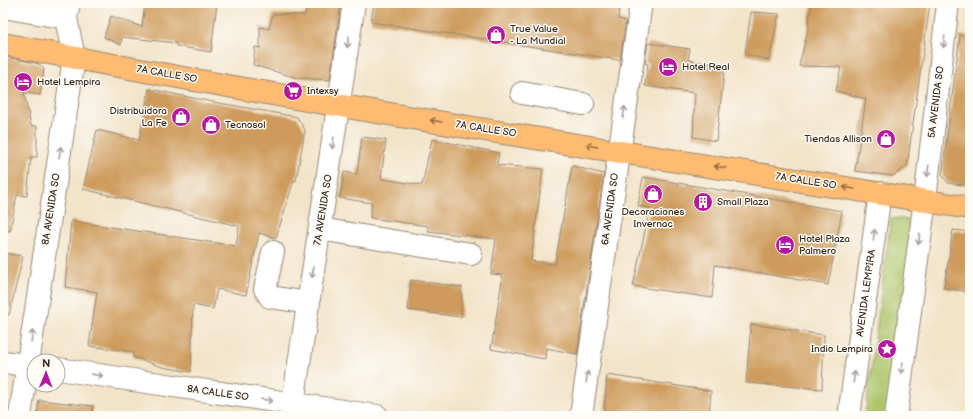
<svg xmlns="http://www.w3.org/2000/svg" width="973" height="419" viewBox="0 0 973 419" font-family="'Balsamiq Sans',sans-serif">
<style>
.green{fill:#adc469;stroke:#747744}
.building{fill:#ce9b5b}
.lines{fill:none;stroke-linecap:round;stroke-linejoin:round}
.minor-casing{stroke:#968774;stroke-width:24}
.major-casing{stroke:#968774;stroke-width:24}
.minor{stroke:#fff;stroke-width:22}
.major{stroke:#ffbb71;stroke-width:22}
.oneway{stroke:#a79f9a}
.oneway2{stroke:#936b43}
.labels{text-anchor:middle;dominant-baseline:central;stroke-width:3;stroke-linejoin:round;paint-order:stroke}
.poi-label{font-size:10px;fill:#3b2a1e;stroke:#fdfcf7;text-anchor:start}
.street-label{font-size:10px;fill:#3b2a1e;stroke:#fdfcf7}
</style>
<rect width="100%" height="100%" fill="#fdfcf7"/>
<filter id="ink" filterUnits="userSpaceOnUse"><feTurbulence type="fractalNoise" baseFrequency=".025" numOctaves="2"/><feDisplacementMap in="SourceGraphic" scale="8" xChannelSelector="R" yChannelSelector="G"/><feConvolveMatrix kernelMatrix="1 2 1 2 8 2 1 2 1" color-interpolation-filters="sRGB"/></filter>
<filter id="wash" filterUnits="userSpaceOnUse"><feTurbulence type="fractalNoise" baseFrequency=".012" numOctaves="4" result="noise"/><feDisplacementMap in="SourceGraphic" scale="16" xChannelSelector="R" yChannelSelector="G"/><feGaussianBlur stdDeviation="0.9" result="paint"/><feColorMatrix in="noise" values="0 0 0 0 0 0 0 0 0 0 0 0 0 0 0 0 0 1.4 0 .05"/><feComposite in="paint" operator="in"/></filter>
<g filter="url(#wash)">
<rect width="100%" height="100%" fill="#f2e4c9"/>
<path class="green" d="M 891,218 L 919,221 L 894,416 L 865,416 Z"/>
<g id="blocks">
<path class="building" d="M 145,3 L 217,3 L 211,52 L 176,46 L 176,43 L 122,37 L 121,45 L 104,37 L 111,16 L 142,27 Z
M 307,3 L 341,3 L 330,80 L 297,78 L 253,65 L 255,47 L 260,48 L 260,27 L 269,29 L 273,14 L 305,15 Z
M 374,3 L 620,3 L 618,19 L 626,21 L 620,60 L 371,22 Z
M 812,3 L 930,3 L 907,166 L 893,176 L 855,171 L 866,99 L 836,91 L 841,67 L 799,66 L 809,25 L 808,24 Z
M 751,12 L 779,14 L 769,60 L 745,54 Z
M 960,35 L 970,36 L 970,186 L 948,183 L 942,175 Z
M 648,43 L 690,49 L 688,60 L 725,66 L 716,141 L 693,137 L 695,93 L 645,86 L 648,64 L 645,63 Z
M 6,57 L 39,64 L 44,69 L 40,95 L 24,93 L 31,126 L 37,126 L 37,157 L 31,157 L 27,196 L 17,195 L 10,231 L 3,230 L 3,107 L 7,90 L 3,89 L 3,74 Z
M 149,89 L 208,101 L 297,117 L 305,130 L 296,181 L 294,180 L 276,238 L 259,233 L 246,295 L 217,289 L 213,309 L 193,305 L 191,372 L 162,367 L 133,357 L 134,352 L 89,346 L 97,292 L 65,287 L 71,221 L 236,246 L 239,226 L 83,189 L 97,130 L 139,140 Z
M 362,137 L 386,140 L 381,179 L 422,185 L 432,139 L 499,153 L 497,165 L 543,169 L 531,261 L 555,264 L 572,166 L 604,174 L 577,354 L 546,348 L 545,359 L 491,349 L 503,275 L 491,274 L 496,239 L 428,231 L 428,226 L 370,218 L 372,203 L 340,198 L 344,172 L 357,174 Z
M 643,177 L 842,211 L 828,285 L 715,265 L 712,298 L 633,286 L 650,208 L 638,206 Z
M 953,230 L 970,232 L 970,292 L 944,288 Z
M 3,253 L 23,256 L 9,315 L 3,314 Z
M 411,280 L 462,287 L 461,317 L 408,310 Z
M 751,324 L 824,335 L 822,389 L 746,383 Z
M 607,375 L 711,391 L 709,416 L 604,416 Z
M 39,400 L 93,406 L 92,416 L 37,416 Z"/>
</g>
</g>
<g filter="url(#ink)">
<use href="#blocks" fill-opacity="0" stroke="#968774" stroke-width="1"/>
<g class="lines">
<defs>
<path id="minor" d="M 3,7 L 66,18
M 522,93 L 583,104
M 320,229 L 471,254
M 273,252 L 265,289 L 270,297 L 309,303
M 3,362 L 34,366
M 58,369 L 377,416
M 20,416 L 74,58 L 66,18 L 69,3
M 291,416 L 354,3
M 581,416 L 641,3
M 849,416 L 880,193
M 896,416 L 925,200 L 948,3"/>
<path id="major" d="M 3,44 C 324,107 647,156 970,208"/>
</defs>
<use href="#minor" class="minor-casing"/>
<use href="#major" class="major-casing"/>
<use href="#minor" class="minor"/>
<use href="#major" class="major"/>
</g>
<defs><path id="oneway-shaft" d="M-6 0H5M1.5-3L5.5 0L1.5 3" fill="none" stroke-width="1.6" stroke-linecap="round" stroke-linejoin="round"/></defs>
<g class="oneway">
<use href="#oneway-shaft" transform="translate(348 42) rotate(98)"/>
<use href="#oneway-shaft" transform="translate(944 42) rotate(97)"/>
<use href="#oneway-shaft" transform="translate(624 112) rotate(-81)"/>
<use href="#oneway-shaft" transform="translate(333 143) rotate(99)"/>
<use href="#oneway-shaft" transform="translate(60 152) rotate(-81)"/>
<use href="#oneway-shaft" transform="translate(928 171) rotate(97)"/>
<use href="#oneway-shaft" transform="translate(874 235) rotate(-82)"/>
<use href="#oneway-shaft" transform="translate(919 239) rotate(98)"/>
<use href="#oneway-shaft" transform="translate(313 272) rotate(99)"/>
<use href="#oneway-shaft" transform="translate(32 336) rotate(-81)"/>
<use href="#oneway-shaft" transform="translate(902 368) rotate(98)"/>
<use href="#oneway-shaft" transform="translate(97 375) rotate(8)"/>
<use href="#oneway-shaft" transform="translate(587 377) rotate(-82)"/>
<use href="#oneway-shaft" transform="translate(854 377) rotate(-82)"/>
<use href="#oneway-shaft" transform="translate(267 400) rotate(8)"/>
</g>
<g class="oneway2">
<use href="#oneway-shaft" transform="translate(436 121) rotate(-171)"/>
<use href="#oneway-shaft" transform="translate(592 146) rotate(-171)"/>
<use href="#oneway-shaft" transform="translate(720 167) rotate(-171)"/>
<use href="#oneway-shaft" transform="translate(849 188) rotate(-171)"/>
</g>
</g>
<defs>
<symbol id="shop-disc" viewBox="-11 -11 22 22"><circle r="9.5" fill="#b5179e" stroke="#fdfcf7"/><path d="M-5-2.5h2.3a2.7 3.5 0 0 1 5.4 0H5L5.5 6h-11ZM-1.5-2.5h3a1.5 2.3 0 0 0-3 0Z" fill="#fff"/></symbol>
<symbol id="hotel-disc" viewBox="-11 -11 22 22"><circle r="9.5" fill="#b5179e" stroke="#fdfcf7"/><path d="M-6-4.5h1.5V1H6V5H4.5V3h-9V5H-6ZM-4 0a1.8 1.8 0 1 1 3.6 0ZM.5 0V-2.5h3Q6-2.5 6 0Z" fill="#fff"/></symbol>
<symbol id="supermarket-disc" viewBox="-11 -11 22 22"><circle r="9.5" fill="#b5179e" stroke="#fdfcf7"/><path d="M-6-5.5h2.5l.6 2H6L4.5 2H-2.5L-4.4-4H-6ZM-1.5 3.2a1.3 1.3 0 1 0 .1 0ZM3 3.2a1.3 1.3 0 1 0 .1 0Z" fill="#fff"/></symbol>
<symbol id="building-disc" viewBox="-11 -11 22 22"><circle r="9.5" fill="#b5179e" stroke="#fdfcf7"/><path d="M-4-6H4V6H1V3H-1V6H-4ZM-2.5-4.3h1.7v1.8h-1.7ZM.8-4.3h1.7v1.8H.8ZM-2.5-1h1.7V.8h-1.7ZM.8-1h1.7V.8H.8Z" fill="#fff"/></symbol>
<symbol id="sight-disc" viewBox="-11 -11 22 22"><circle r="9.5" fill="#b5179e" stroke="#fdfcf7"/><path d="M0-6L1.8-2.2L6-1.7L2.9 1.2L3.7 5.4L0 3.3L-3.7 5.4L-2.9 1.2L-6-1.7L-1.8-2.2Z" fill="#fff"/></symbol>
</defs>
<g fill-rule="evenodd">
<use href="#shop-disc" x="485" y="24" width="22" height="22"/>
<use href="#hotel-disc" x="657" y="56" width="22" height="22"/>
<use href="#hotel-disc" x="12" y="71" width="22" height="22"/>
<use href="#supermarket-disc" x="282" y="80" width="22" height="22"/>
<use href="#shop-disc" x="170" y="106" width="22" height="22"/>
<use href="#shop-disc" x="200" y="114" width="22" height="22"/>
<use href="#shop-disc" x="875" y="128" width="22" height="22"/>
<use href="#shop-disc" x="642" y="183" width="22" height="22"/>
<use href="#building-disc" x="692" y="191" width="22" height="22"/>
<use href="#hotel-disc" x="774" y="234" width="22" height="22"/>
<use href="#sight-disc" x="876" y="338" width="22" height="22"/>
</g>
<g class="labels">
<g class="poi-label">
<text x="510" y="29">True Value<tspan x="510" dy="12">- La Mundial</tspan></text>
<text x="682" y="67">Hotel Real</text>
<text x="37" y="82">Hotel Lempira</text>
<text x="307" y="91">Intexsy</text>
<text x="167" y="111" text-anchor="end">Distribuidora<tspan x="167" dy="12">La Fe</tspan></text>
<text x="225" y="125">Tecnosol</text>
<text x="872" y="139" text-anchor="end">Tiendas Allison</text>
<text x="717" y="202">Small Plaza</text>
<text x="653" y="212" text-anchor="middle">Decoraciones<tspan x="653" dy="12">Invernac</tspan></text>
<text x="799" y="239">Hotel Plaza<tspan x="799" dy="12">Palmero</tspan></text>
<text x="873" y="349" text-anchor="end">Indio Lempira</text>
</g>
<g class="street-label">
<text transform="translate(167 74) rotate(10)">7A CALLE SO</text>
<text transform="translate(936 102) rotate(-83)">5A AVENIDA SO</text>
<text transform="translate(486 129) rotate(9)">7A CALLE SO</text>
<text transform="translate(806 181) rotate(9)">7A CALLE SO</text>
<text transform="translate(51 209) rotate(-81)">8A AVENIDA SO</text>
<text transform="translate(610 209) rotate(-82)">6A AVENIDA SO</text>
<text transform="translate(323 210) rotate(-81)">7A AVENIDA SO</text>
<text transform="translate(866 293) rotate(-82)">AVENIDA LEMPIRA</text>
<text transform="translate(218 393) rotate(8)">8A CALLE SO</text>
</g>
</g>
<rect width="973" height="419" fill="none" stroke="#fdfcf7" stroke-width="16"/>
<g transform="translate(46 373) rotate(1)"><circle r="19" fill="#fdfcf7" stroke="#afa8a0"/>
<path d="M0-3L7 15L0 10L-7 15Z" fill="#b5179e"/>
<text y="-6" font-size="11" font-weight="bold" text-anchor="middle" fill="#3b2a1e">N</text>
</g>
</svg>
